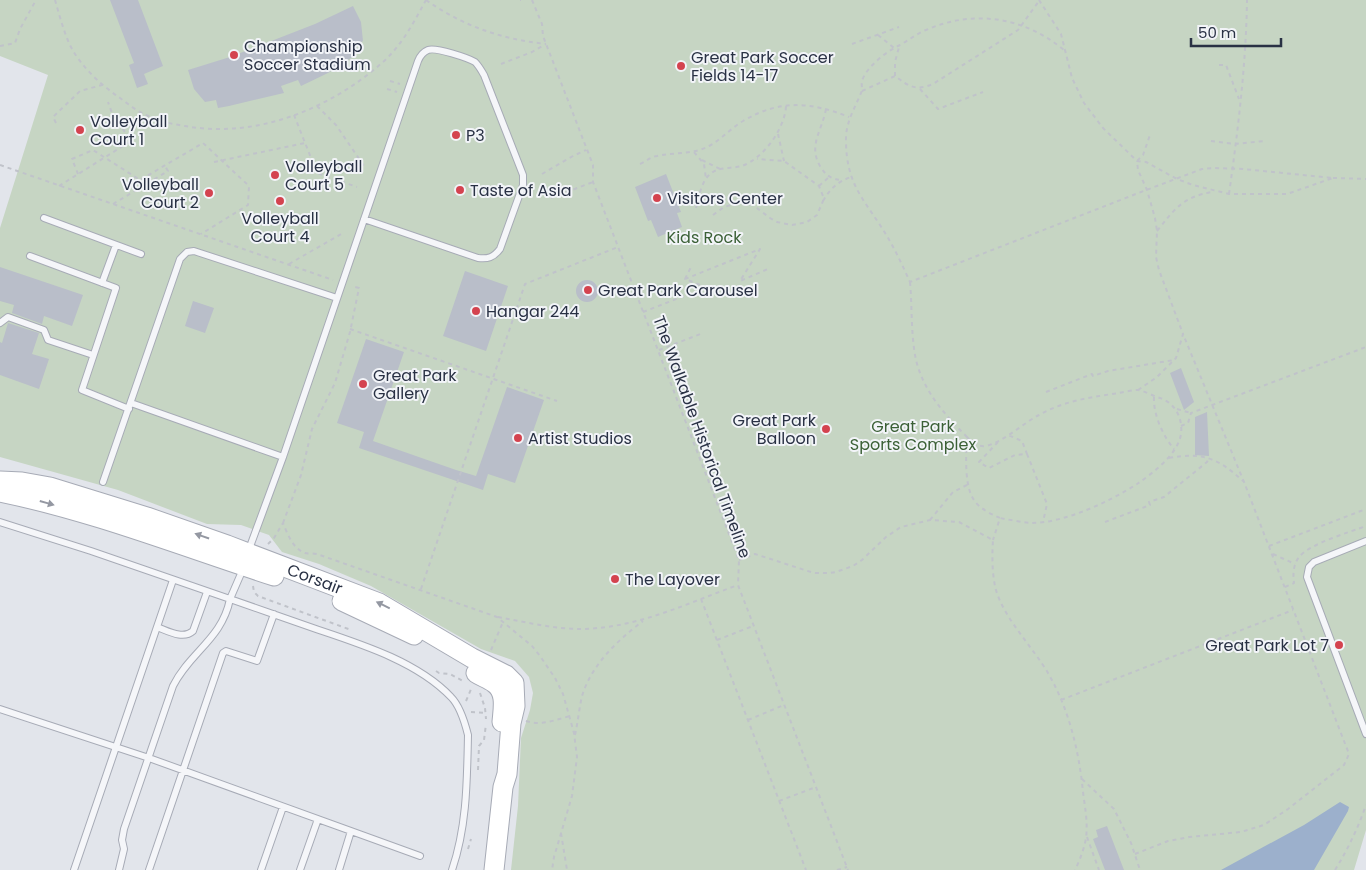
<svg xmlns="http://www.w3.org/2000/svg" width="1366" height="870" viewBox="0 0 1366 870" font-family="Poppins,sans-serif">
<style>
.green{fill:#c6d5c3}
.water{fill:#9cb0cc}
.building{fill:#b9bec9}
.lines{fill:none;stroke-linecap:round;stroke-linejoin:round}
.lane-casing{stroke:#a7abb6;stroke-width:8}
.secondary-casing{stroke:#a7abb6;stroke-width:21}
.path{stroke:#c0c3ca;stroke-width:2;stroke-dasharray:4 4;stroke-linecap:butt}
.lane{stroke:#f5f6f9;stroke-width:6}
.secondary{stroke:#fff;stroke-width:19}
.oneway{fill:#9498a2}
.poi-dot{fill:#d4434f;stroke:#f2f4f8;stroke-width:2}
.labels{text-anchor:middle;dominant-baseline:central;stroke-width:4;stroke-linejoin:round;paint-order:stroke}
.poi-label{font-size:16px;fill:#293144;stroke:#f2f4f8;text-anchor:start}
.park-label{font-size:16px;fill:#3b6036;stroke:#f2f4f8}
.street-label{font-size:16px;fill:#293144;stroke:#f2f4f8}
</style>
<rect width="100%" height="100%" fill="#e2e5eb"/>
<path class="green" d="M 0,0 L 1366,0 L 1366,830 L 1354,870 L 511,870 L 518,806 L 521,738 L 530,710 L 533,693 L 529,677 L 515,661 L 481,649 L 371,586 L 319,564 L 282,552 L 269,535 L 241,525 L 207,524 L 118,490 L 0,457 L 0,228 L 48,75 L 0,56 Z"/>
<path class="water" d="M 1340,802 L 1349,807 L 1348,811 L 1314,870 L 1221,870 L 1304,825 Z"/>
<path class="building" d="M 110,0 L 138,0 L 163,66 L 144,74 L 148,84 L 137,88 L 129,65 L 134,63 Z
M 353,6 L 361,22 L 363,41 L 356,46 L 360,52 L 328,73 L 301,86 L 298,80 L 281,86 L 284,93 L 229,106 L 218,108 L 216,100 L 205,102 L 194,89 L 188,70 L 230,57 L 315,24 Z
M 666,174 L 681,212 L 677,213 L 682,227 L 658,237 L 651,220 L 648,221 L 635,187 Z
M 0,267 L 83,295 L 72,326 L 44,316 L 42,324 L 12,313 L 14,305 L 0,301 Z
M 465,271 L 508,286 L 486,351 L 443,336 Z
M576 291a11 11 0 1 1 22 0a11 11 0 1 1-22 0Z
M 193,301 L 214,308 L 205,333 L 185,326 Z
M 8,323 L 39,333 L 32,354 L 49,359 L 39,389 L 0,375 L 0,342 L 2,343 Z
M 366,339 L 404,352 L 373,441 L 456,470 L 476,476 L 507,387 L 544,400 L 515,483 L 488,474 L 483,490 L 359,448 L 364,432 L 337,423 Z
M 1181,368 L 1194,402 L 1184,410 L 1170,373 Z
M 1207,412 L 1209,456 L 1195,455 L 1195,417 Z
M 1107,826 L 1124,870 L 1105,870 L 1093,839 L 1098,837 L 1096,830 Z"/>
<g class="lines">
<defs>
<path id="lane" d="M 44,218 L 141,254
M 30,256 L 116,288 L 82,390 L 129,409
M 102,283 L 116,245
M 0,323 L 8,317 L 44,330 L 48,340 L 93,355
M 131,403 L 283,457
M 103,482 L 180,259 L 187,252 L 194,251 L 337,298
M 0,522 L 91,551 L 230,599 C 222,639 190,652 173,686 L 124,829 L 122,840 L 124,849 L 119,870
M 1366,541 L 1314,562 L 1309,567 L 1307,577 L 1366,734
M 248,552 L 283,457 L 418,61 C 420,56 423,52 428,50 C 436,47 468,58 475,62 C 479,66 481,70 484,75 L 523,175 L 523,185 L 500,249 C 493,258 488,259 478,258 L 364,219
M 243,569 L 230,599 C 259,609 287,619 316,629 C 361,644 418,662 451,697 C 460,706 465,723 468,735 C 467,781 467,826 452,870
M 157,627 C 168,631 183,640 193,631 L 207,592
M 0,709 L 149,758 L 351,831
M 74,870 L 173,580
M 149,870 L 223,653 L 226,651 L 257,661 L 274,614
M 261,870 L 283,807
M 300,870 L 318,819
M 339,870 L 351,831 L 420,856"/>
<g id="secondary">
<path id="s1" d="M 0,481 L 22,482 L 50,487 L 147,517 L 227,545 L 379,603 L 472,658 L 506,675 L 514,683 L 515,706 L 511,723 L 507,774 L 503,787 L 494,870"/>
<path d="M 0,492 C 93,511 184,547 274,576"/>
<path d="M 342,601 L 414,635"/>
<path d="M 476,673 C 482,677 489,679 494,683 C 507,692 503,709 502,722"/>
</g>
</defs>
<use href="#lane" class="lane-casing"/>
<use href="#secondary" class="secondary-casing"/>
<path class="path" d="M 55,0 C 59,14 63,29 69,43 C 79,65 101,85 120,98 C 127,103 134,109 142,113 C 155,120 170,124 185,126 C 256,139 330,109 383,62 C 402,45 414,22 426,0
M 426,0 C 463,26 501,39 546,44
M 520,0 L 521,0
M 532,0 L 542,24 L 543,36 L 593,165 L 593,182 L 739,560 L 738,585 L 848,870
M 1039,0 L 1061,34 L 1072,78 L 1084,103 L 1103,128 L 1137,161 L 1146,162 L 1177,179 L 1193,185 L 1229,194 L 1287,194 L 1333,178 L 1243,169 L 1213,168 L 1202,169 L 1141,192 L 910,282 C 901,262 892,243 880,225 C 860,195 847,181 846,143 C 845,123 854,110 861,93 C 863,89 861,85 862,81 C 866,67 887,51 900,45 C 909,40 916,34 926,30 C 974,9 1024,17 1064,50
M 878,35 L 894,48
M 852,44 L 899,27
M 0,46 L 15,43 L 20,29 L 36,0
M 501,64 L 532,52 L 546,44
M 1219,65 L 1226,65 L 1239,99
M 895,76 L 895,62 L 899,47
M 390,81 L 400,84
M 387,89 L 397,92
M 920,89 L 938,109 L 983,92
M 862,91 L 895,76 C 910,87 915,91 933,84 L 1018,30 L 1039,1
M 317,106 L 336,125 L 364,166
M 826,109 C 822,131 808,145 820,166 C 826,176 831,179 842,180
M 294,115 L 317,173 L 357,187
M 56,123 L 53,117 L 80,91 L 102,85
M 778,134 L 784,161
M 1211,141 L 1235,144 L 1264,141
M 694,152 L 704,164 L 706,179
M 702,160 L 720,169
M 214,162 L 305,143
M 640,164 C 647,161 650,157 657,156 C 675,152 692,155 709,146 C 722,139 731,128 743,121 C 780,99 811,102 849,117
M 0,165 L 333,280
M 78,174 L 72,159 L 93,150 L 140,180 L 203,143 L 249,186 L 248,205 L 201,234
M 542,174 L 573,156 L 586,150
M 1333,178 L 1366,179
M 59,186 L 131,141 L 112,113 L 108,102
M 819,186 L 829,177
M 1229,194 C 1238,130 1246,65 1247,0
M 551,198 L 593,182
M 823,201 C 830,189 837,182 851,177
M 113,204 L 168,171 L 165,166
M 696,208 C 699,197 701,183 709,175 C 718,166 731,169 742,166 C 764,158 785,128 786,106
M 713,215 L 724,207 L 738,203 L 753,205 L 770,218 L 777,222 L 792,225 L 807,222 L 817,215 L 823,201 L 823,196 L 819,186 L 784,161 L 757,159
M 1157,231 C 1174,210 1182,197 1212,192
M 289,264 L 341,234
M 685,279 L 692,265
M 910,282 C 912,304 911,326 914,348 C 918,385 942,412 967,437 C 966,454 964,486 974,500 C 980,509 991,514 1000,518 L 993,540
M 700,285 L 685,279 L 760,249 L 740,281 L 768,269
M 643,312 L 684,296
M 350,329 L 557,401
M 659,350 L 703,333
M 1138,390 L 1157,377 L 1176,358 L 1183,334 L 1159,270 L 1156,257 L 1157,231 L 1155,218 L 1147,190 L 1138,170 L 1137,161 L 1143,155 L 1150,135
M 1046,392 L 1092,374 L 1093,376 L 1108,371 L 1174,360
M 1154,397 C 1153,414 1163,436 1174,449
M 1177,409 L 1191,413
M 1181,426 L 1188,423 L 1191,413 L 1366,347
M 967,437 C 972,443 978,447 986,446 C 1005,441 1022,424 1039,415 C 1063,401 1092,397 1119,393 C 1125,392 1132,390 1138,390 C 1145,391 1153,396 1160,398 C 1175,403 1183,418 1181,434 C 1178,454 1153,473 1137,484 C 1109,502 1064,523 1031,523 C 1021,522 1010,520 1000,518
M 998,442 L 979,462 L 989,468 L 1015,455 L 1027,454 L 1022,441 L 1008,435
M 1027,454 L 1047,504 L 1043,522
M 1169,458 C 1203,452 1218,458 1243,481
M 930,520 L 953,492 L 969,484
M 1105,522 L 1150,505 L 1149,502 L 1164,497 L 1207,462 L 1209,458
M 283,523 L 301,475 L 312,429 L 335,383 L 350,332 L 359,288 L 352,286
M 268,544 L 274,538 L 283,523 C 287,533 293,549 305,553 C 308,554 313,553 317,554 L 497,617 L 532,646 L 540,656 L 555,678 L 563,694 L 574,733 L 577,757 L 572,796 L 554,857 L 552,870
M 1269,546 L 1366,509
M 1273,554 L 1295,564
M 739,560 L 755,554 L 814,573 L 828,573 L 836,572 L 853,566 L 862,560 L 886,537 L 901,527 L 930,520 L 959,522 L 993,540 C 992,555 992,571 995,586 C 1001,615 1032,646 1048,673 C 1069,709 1079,751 1083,792 C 1085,808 1088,822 1086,838 C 1084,849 1080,860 1075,870
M 253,586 L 254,592 L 258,596 L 351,630
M 1285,587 L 1294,583 C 1293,574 1293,565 1299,557 C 1309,544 1350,532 1366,526
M 421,589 L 525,284 L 618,247
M 701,599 L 806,870
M 498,617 C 525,622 554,629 581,629 C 638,628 685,604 738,585
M 717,640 L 753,626
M 491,650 L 503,622
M 436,671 L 439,673 L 450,674 L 463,681
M 480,693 L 485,708 L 486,719
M 1061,700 L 1293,610
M 466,701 L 472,687
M 471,712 L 485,713
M 748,720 L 784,705
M 526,721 C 541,726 555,720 570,716
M 575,735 C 578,722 579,709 582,696 C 592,664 617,641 643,621
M 478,770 L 479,746 L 484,740 L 486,724
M 1082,779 L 1114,809 L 1131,843 L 1140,870
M 779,801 L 816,787
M 561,833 L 567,870
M 1087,837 L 1099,870
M 468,849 L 471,839
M 1135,854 L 1168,841 L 1189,837 L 1241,832 L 1264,825 L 1288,809 L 1344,765 L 1349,754 L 1244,482 L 1183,334
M 837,870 L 847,867
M 1335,870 C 1348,849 1358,828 1366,805"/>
<use href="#lane" class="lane"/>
<use href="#secondary" class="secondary"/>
</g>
<defs><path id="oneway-solid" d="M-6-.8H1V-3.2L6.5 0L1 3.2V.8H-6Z" transform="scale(1.25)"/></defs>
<g class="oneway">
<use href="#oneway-solid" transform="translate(47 503) rotate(16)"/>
<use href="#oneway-solid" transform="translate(202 536) rotate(-161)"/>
<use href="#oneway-solid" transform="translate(383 605) rotate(-154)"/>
</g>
<g class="poi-dot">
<circle cx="234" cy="55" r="5"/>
<circle cx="681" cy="66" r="5"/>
<circle cx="80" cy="130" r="5"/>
<circle cx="456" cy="135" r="5"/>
<circle cx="275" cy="175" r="5"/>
<circle cx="460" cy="190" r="5"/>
<circle cx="209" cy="193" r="5"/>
<circle cx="657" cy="198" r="5"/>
<circle cx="280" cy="201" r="5"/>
<circle cx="588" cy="290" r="5"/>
<circle cx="476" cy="311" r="5"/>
<circle cx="363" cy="384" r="5"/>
<circle cx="826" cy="429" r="5"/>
<circle cx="518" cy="438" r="5"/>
<circle cx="615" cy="579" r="5"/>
<circle cx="1339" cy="645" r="5"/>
</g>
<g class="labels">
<g class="poi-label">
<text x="244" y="46">Championship<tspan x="244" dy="18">Soccer Stadium</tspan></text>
<text x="691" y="57">Great Park Soccer<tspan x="691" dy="18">Fields 14-17</tspan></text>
<text x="90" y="121">Volleyball<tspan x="90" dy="18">Court 1</tspan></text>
<text x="466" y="135">P3</text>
<text x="285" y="166">Volleyball<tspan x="285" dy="18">Court 5</tspan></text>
<text x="199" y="184" text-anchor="end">Volleyball<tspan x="199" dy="18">Court 2</tspan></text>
<text x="470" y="190">Taste of Asia</text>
<text x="667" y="198">Visitors Center</text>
<text x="280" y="218" text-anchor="middle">Volleyball<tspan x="280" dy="18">Court 4</tspan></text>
<text x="598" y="290">Great Park Carousel</text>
<text x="486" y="311">Hangar 244</text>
<text x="373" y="375">Great Park<tspan x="373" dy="18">Gallery</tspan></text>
<text x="816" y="420" text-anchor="end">Great Park<tspan x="816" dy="18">Balloon</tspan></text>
<text x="528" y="438">Artist Studios</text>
<text x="625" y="579">The Layover</text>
<text x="1329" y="645" text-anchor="end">Great Park Lot 7</text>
</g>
<g class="park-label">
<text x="704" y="237">Kids Rock</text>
<text x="913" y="426">Great Park<tspan x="913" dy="18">Sports Complex</tspan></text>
</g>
<g class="street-label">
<text transform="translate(702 437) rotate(70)">The Walkable Historical Timeline</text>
<text stroke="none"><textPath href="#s1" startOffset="331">Corsair</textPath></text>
</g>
</g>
<path d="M1191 38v8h90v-8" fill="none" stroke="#293144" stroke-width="2.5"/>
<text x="1198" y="38" font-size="15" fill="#293144" stroke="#f2f4f8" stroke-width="4" paint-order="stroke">50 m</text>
</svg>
